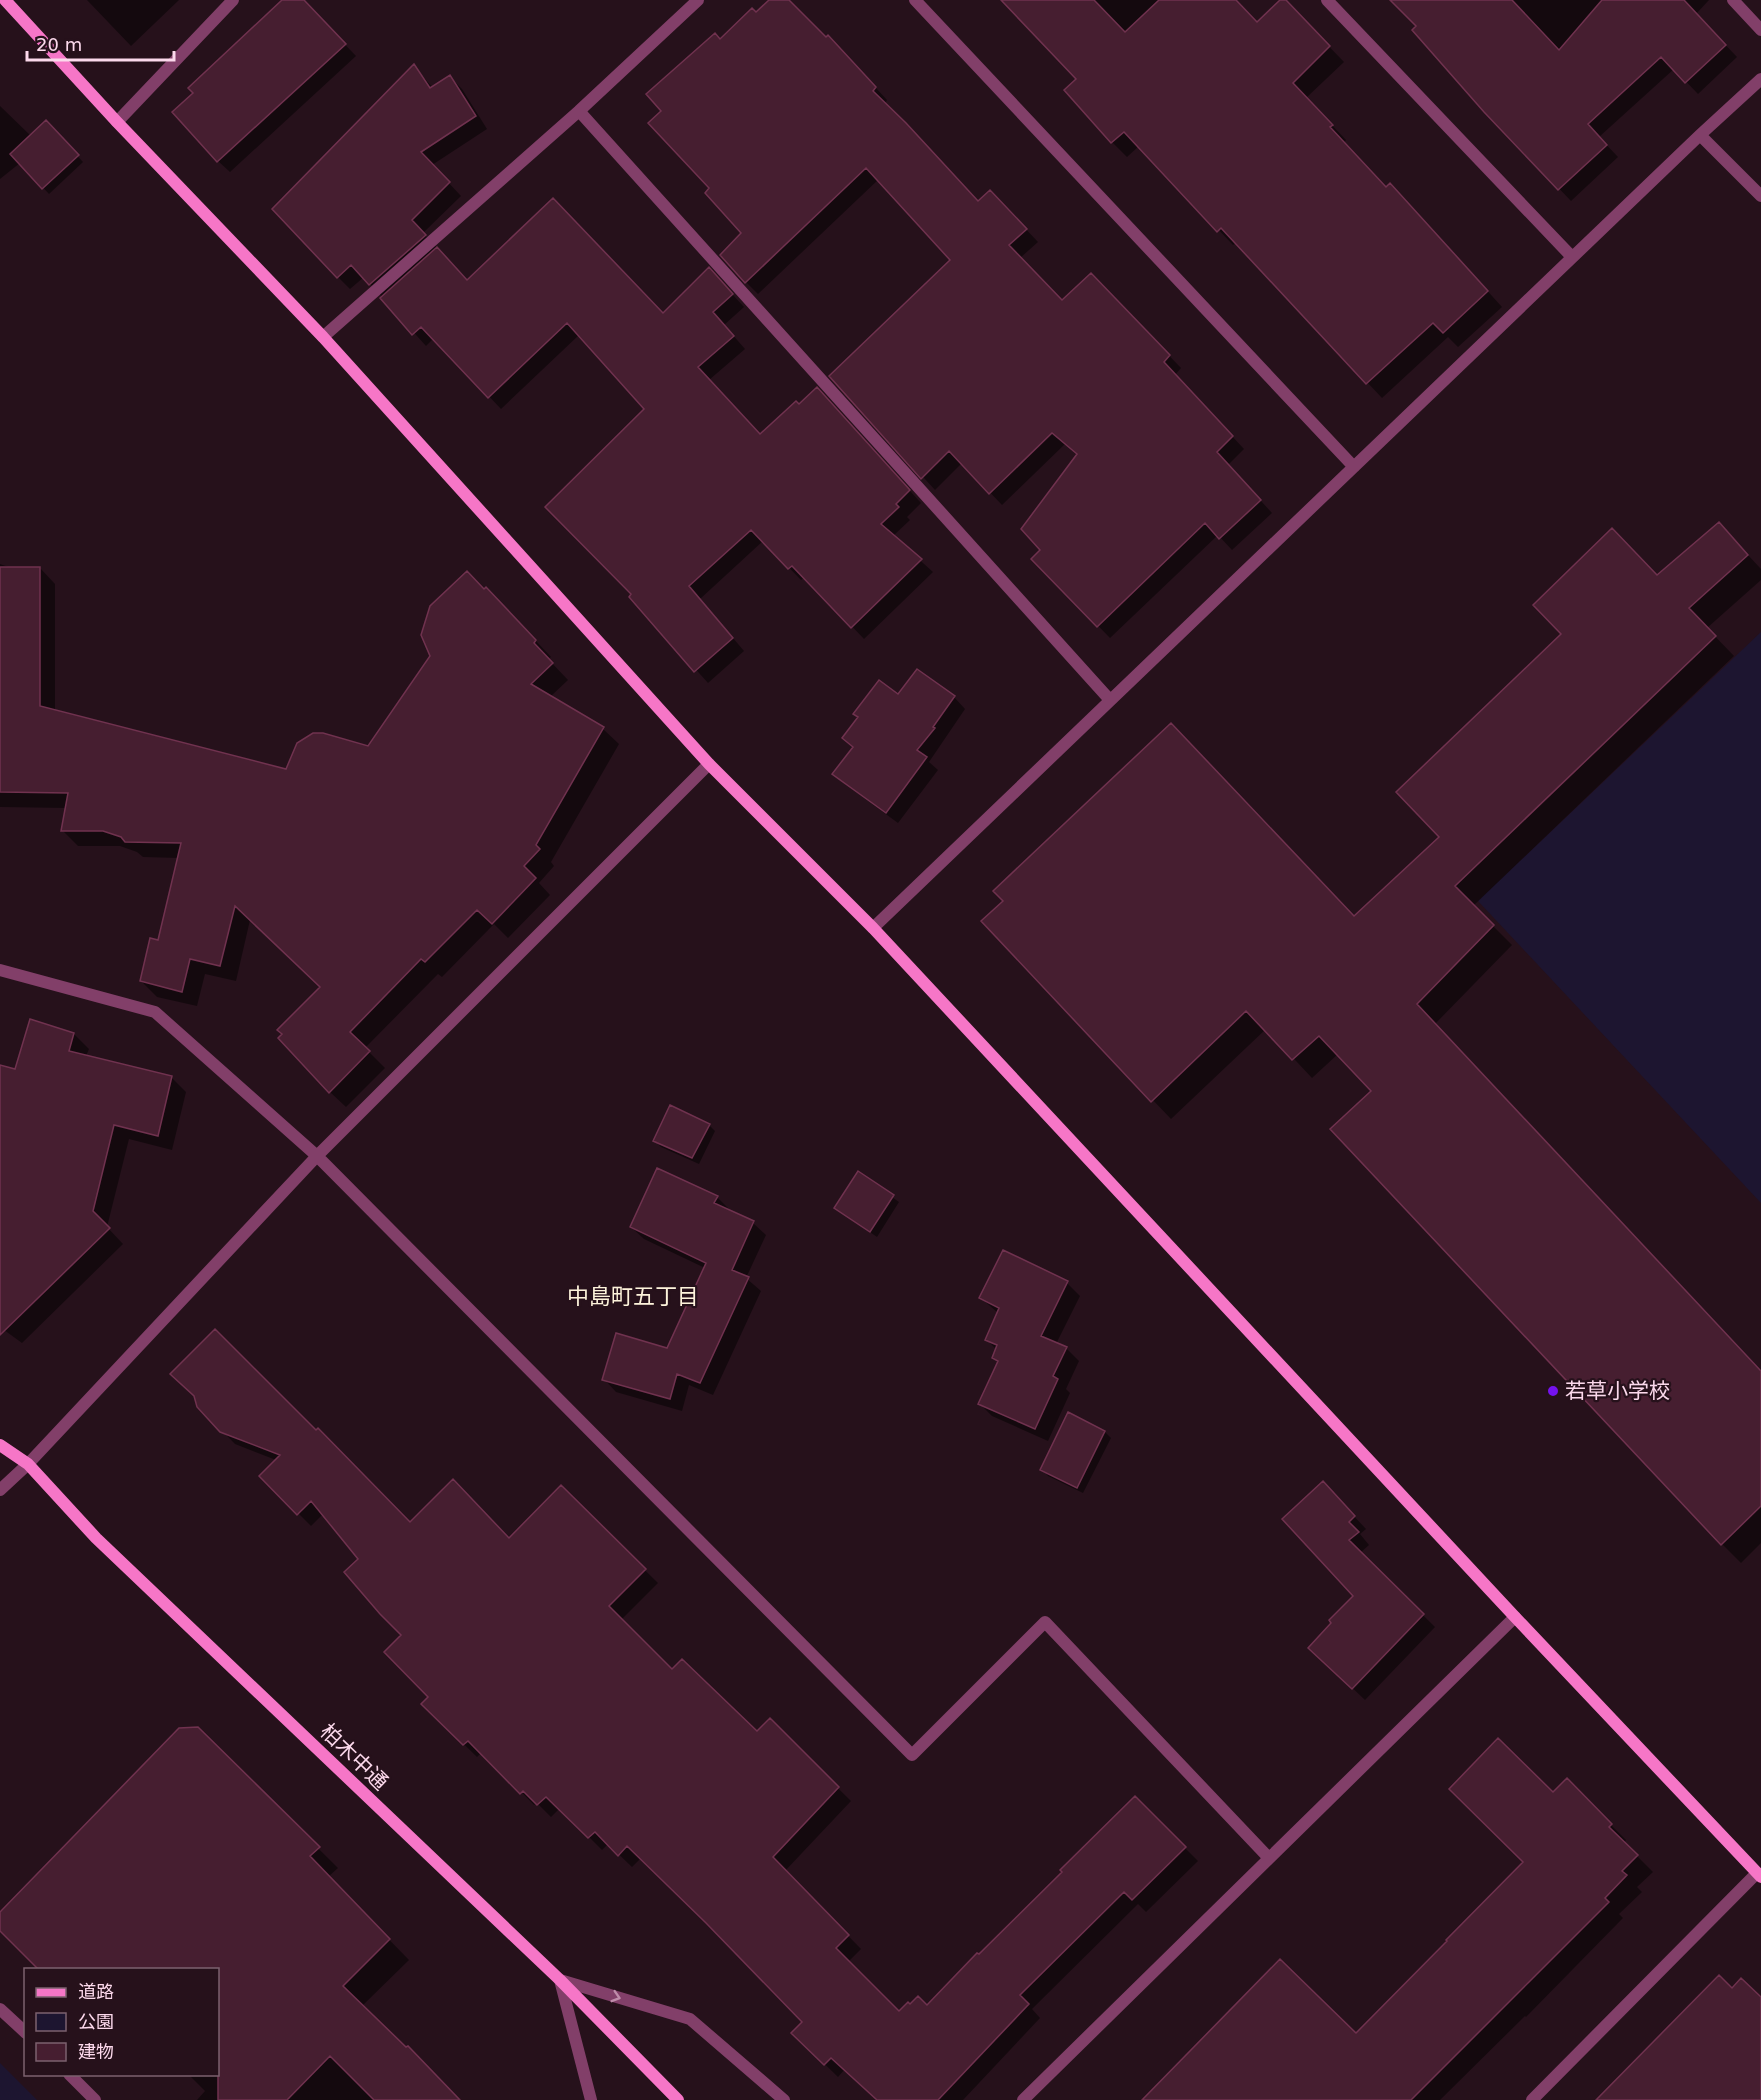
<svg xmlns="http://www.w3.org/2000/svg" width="1761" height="2100" viewBox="0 0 1761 2100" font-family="'DejaVu Sans','Noto Sans JP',sans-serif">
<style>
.green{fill:#1d1530}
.shadow{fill:#0007}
.building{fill:#461e30;stroke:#70324f;stroke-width:1.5}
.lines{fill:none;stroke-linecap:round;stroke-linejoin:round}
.street{stroke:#823f69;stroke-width:12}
.secondary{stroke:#f676c7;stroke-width:12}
.oneway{stroke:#bf8caa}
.poi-dot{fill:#7512ef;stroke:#26111b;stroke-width:2}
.labels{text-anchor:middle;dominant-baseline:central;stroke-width:4.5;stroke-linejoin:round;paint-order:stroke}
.poi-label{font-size:21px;fill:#fcd9ec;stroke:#26111b;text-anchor:start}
.street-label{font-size:21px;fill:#fcd9ec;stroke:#26111b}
.neighbourhood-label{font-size:22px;fill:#fdf3db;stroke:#26111b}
</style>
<rect width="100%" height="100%" fill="#26111b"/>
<path class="green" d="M 1761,632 L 1761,1203 L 1478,901 Z
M 0,2063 L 37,2100 L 0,2100 Z"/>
<path class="shadow" d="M 87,0 L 179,0 L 131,46 Z
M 285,0 L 302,0 L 356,56 L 230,172 L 218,161 Z
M 1003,0 L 1236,0 L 1258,24 L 1284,0 L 1344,62 L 1306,98 L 1346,140 L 1344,143 L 1387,188 L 1405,200 L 1502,307 L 1458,347 L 1448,337 L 1382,398 L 1236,243 L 1233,245 L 1139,146 L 1127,157 L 1112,142 L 1067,90 L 1078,79 Z
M 1392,0 L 1709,0 L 1696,14 L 1737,57 L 1698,94 L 1674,69 L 1599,137 L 1618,157 L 1571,201 L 1485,111 L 1418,26 Z
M 826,39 L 840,49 L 887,100 L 885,104 L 978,203 L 1002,204 L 1038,242 L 1020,258 L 1062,302 L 1103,287 L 1181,368 L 1175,375 L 1244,449 L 1228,465 L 1272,513 L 1232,550 L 1218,535 L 1110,638 L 1033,559 L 1042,550 L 1078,455 L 1065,444 L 1002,505 L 962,463 L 935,490 L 831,376 L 952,260 L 879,179 L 758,294 L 746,282 L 744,233 L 711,189 L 663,111 L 720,40 Z
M 414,66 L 433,88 L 450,77 L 462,89 L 487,129 L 432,165 L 461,196 L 423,233 L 468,281 L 663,315 L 720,281 L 744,307 L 724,325 L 745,349 L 709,380 L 761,436 L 799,406 L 829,402 L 921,503 L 907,517 L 910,520 L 893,536 L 933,572 L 864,639 L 805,577 L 801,580 L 763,541 L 700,599 L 744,651 L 708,683 L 631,597 L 633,595 L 646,409 L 579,335 L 501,409 L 434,338 L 426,346 L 364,277 L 350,289 L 338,277 Z
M 0,106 L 31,136 L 46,122 L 83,162 L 49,194 L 20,163 L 0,179 Z
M 1719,524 L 1761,569 L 1761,580 L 1707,628 L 1734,656 L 1473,906 L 1512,945 L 1435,1024 L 1761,1372 L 1761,1543 L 1741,1563 L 1722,1544 L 1373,1091 L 1338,1054 L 1312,1078 L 1266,1029 L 1171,1119 L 983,922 L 1355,918 L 1441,837 L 1658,577 Z
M 0,564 L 14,569 L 40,568 L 55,584 L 55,712 L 287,771 L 369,748 L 485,591 L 502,605 L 551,657 L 548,659 L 568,680 L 550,697 L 603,729 L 619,744 L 551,862 L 554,866 L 539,883 L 550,895 L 508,938 L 494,924 L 442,977 L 438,974 L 365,1048 L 385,1068 L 346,1107 L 330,1092 L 321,987 L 250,920 L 236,981 L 205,974 L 197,1006 L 157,997 L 141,981 L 159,942 L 179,858 L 143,857 L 137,852 L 120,846 L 78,846 L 62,830 L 67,808 L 0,807 Z
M 954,697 L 965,709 L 929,762 L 938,770 L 898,823 L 846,785 L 834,774 Z
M 74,1034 L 89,1049 L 86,1056 L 171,1077 L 186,1092 L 172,1150 L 129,1139 L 107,1227 L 123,1244 L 22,1343 L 0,1327 L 0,1067 L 16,1071 Z
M 709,1125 L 715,1131 L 699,1164 L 661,1147 L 655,1141 Z
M 658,1170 L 717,1197 L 730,1210 L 729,1212 L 753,1223 L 766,1235 L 746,1278 L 761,1291 L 713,1395 L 689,1385 L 682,1411 L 616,1392 L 604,1379 L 667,1350 L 705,1268 L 644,1239 L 631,1227 Z
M 858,1173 L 899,1202 L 877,1237 L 836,1208 Z
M 1004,1252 L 1067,1283 L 1080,1296 L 1056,1344 L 1066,1348 L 1079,1361 L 1066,1389 L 1070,1393 L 1048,1441 L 992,1416 L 980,1404 L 999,1362 L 993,1357 L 997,1350 L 986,1339 L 998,1313 L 981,1298 Z
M 199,1407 L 410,1524 L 510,1540 L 561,1488 L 658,1583 L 621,1620 L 672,1671 L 757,1733 L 770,1721 L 851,1801 L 785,1871 L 861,1949 L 848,1962 L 899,2013 L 927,2007 L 1064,1872 L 1135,1798 L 1198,1861 L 1146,1912 L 1138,1904 L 1032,2009 L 1040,2018 L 963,2100 L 878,2100 L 845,2069 L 838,2077 L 793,2033 L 804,2022 L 714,1929 L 641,1858 L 632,1867 L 608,1844 L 602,1850 L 560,1808 L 551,1817 L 537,1803 L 534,1805 L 482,1752 L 477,1757 L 423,1704 L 430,1697 L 403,1635 L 360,1559 L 323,1514 L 311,1526 L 261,1476 L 276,1460 L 235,1444 Z
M 1105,1432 L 1111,1438 L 1083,1493 L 1048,1476 L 1042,1469 Z
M 1334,1495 L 1366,1529 L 1360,1534 L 1369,1545 L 1360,1553 L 1435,1627 L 1365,1700 L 1322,1659 L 1355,1596 Z
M 197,1728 L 338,1868 L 328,1877 L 409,1960 L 362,2006 L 459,2100 L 197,2100 L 205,2091 L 188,2074 L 218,2074 L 218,1970 L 0,1929 L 0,1915 Z
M 1567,1781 L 1626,1840 L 1624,1843 L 1653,1872 L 1637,1887 L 1642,1892 L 1619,1914 L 1623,1918 L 1526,2017 L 1525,2016 L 1440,2100 L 1145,2100 L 1356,2035 L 1525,1862 L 1553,1794 Z"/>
<path class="building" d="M 282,0 L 304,0 L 346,44 L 217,162 L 172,112 L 193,93 L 188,88 Z
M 769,0 L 789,0 L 826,37 L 828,35 L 876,87 L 873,91 L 906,123 L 978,201 L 990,190 L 1027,229 L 1009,245 L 1062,300 L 1091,273 L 1170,355 L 1164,362 L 1233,436 L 1217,452 L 1261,500 L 1219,539 L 1205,523 L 1097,627 L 1031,559 L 1040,550 L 1021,529 L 1077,454 L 1052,433 L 989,494 L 949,451 L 921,479 L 829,376 L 950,260 L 866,168 L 745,283 L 720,255 L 741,233 L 705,193 L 709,188 L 648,123 L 661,111 L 646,94 L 715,33 L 720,39 L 752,8 L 756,12 Z
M 1001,0 L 1094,0 L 1125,32 L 1159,0 L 1236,0 L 1257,22 L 1280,0 L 1286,0 L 1330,46 L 1293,83 L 1333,125 L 1330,127 L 1386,187 L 1390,183 L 1488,291 L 1443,333 L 1433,323 L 1366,384 L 1221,228 L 1217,232 L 1124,132 L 1111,143 L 1064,90 L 1076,79 Z
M 1390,0 L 1512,0 L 1559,50 L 1602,0 L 1684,0 L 1726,45 L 1685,83 L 1661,57 L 1588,124 L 1607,145 L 1558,190 L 1484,112 L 1412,30 L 1416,26 Z
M 414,64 L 430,88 L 450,75 L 476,116 L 421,152 L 450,182 L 412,220 L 426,235 L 369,285 L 351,265 L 337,278 L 272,209 Z
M 46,120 L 79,155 L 42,189 L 10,154 Z
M 553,198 L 663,313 L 709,267 L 733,294 L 713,312 L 734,336 L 698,367 L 760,434 L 796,401 L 799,404 L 817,387 L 910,490 L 896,504 L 899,507 L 881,524 L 922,559 L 851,628 L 792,566 L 788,569 L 751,530 L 689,586 L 733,638 L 694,672 L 629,597 L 631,594 L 545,507 L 644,409 L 567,323 L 488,398 L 421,327 L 412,335 L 380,298 L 437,247 L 467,280 Z
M 1719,522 L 1748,555 L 1689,608 L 1716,636 L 1455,886 L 1494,925 L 1417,1004 L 1761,1371 L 1761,1506 L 1721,1545 L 1330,1129 L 1371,1091 L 1319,1036 L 1292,1060 L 1246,1011 L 1151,1102 L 981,921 L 1003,901 L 993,891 L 1171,723 L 1354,916 L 1439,837 L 1396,792 L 1561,634 L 1533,605 L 1612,528 L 1657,575 Z
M 0,567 L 40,567 L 40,706 L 286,769 L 297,743 L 313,733 L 323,733 L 368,746 L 430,656 L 421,635 L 430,606 L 467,571 L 484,589 L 486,587 L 536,640 L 534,643 L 553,663 L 531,684 L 604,727 L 536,845 L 540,849 L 524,866 L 536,878 L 492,924 L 477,910 L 425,962 L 421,959 L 350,1032 L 370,1051 L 329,1093 L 278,1038 L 282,1034 L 277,1030 L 320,987 L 235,906 L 220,966 L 190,959 L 182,992 L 140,981 L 150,938 L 158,940 L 181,843 L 125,842 L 121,837 L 103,831 L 61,831 L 68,793 L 0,792 Z
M 917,669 L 955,696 L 933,727 L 935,728 L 917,750 L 927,757 L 886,813 L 832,774 L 853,747 L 842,738 L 858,717 L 853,714 L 879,680 L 898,694 Z
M 30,1019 L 74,1033 L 69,1051 L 172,1076 L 158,1136 L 114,1125 L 93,1211 L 110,1228 L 0,1335 L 0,1065 L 15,1069 Z
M 670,1105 L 710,1124 L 692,1158 L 653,1141 Z
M 657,1168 L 718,1196 L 714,1203 L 754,1221 L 732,1270 L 749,1277 L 700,1383 L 677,1374 L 670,1399 L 602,1380 L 616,1333 L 667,1348 L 706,1263 L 630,1227 Z
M 858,1171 L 894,1195 L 870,1232 L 834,1208 Z
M 1003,1250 L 1068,1281 L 1041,1336 L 1067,1347 L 1053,1376 L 1058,1379 L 1035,1429 L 978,1404 L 998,1361 L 992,1358 L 997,1345 L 985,1340 L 999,1308 L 979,1298 Z
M 215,1329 L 316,1430 L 318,1428 L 410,1522 L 453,1479 L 509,1538 L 561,1485 L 646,1569 L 609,1606 L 672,1669 L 682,1659 L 757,1731 L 770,1718 L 839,1787 L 773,1857 L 849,1935 L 836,1948 L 899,2011 L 908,2002 L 910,2004 L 918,1996 L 927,2005 L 977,1953 L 979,1954 L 1062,1872 L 1060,1870 L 1135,1796 L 1186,1847 L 1132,1900 L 1124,1892 L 1020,1995 L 1029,2004 L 938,2100 L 877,2100 L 831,2058 L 824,2065 L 791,2033 L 802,2022 L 706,1923 L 627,1846 L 618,1856 L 595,1832 L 588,1838 L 546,1797 L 537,1805 L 523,1791 L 520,1794 L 468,1741 L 463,1745 L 421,1704 L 428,1697 L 384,1652 L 401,1635 L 380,1614 L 344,1572 L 358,1559 L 311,1501 L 297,1515 L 259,1476 L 280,1455 L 220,1432 L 197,1407 L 194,1396 L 170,1374 Z
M 1068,1412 L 1105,1431 L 1077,1488 L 1040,1470 Z
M 1323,1481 L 1355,1516 L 1349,1522 L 1359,1532 L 1349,1540 L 1424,1614 L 1352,1689 L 1308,1648 L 1331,1623 L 1329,1620 L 1353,1596 L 1282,1519 Z
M 198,1727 L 320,1847 L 310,1856 L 390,1939 L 343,1986 L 406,2047 L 408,2046 L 460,2100 L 374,2100 L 330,2056 L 287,2100 L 218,2100 L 218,1970 L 39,1970 L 0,1931 L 0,1912 L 179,1728 Z
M 1498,1738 L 1553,1792 L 1567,1778 L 1612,1824 L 1609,1827 L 1638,1855 L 1622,1871 L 1627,1875 L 1605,1898 L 1609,1902 L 1411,2100 L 1142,2100 L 1280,1959 L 1356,2033 L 1447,1941 L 1446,1940 L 1523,1862 L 1449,1789 Z
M 1719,1975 L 1732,1988 L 1741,1978 L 1761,1997 L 1761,2100 L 1596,2100 Z"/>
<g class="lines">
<path class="street" d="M 915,0 L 1354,467
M 1327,0 L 1572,257
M 1733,0 L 1761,30
M 579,111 L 1110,700
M 117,122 L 233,0
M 1700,135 L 1761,196
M 323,337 L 579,111 L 698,0
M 873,928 L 1700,135 L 1761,79
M 0,970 L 155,1012 L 317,1156 L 912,1755 L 1045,1622 L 1269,1858
M 0,1490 L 28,1464 L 317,1156 L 709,764
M 560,1980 L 690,2019 L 784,2100
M 560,1980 L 591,2100
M 0,2009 L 26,2033
M 69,2074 L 95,2100
M 1023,2100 L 1515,1617
M 1532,2100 L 1757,1873"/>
<path class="secondary" d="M 5,0 L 117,122 L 323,337 L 709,764 L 873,928 L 1515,1617 L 1761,1877
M 0,1445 L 28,1464 L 96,1538 L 560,1980 L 678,2100"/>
</g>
<defs><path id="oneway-chevron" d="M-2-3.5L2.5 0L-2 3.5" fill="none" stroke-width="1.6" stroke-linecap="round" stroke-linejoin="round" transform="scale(1.5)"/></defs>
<use class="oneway" href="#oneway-chevron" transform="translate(616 1997) rotate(17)"/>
<circle class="poi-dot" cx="1553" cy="1391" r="6"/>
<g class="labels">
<g class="poi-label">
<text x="1565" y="1391">若草小学校</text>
</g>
<g class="street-label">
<text transform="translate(354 1757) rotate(44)">柏木中通</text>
</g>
<g class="neighbourhood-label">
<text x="633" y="1296">中島町五丁目</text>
</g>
</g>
<rect x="24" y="1968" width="195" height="108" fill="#26111b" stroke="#7c616f" stroke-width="1.5"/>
<rect x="36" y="1988" width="30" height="9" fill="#f676c7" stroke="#7c616f" stroke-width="1.5"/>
<text x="78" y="1998" font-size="18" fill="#fcd9ec">道路</text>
<rect x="36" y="2013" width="30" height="18" fill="#1d1530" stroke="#7c616f" stroke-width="1.5"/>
<text x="78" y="2028" font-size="18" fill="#fcd9ec">公園</text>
<rect x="36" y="2043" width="30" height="18" fill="#461e30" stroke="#7c616f" stroke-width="1.5"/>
<text x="78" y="2058" font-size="18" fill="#fcd9ec">建物</text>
<path d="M27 51v9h147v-9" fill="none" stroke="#fcd9ec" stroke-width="3"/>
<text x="36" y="51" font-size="18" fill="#fcd9ec" stroke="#26111b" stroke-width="4.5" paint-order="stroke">20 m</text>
</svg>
